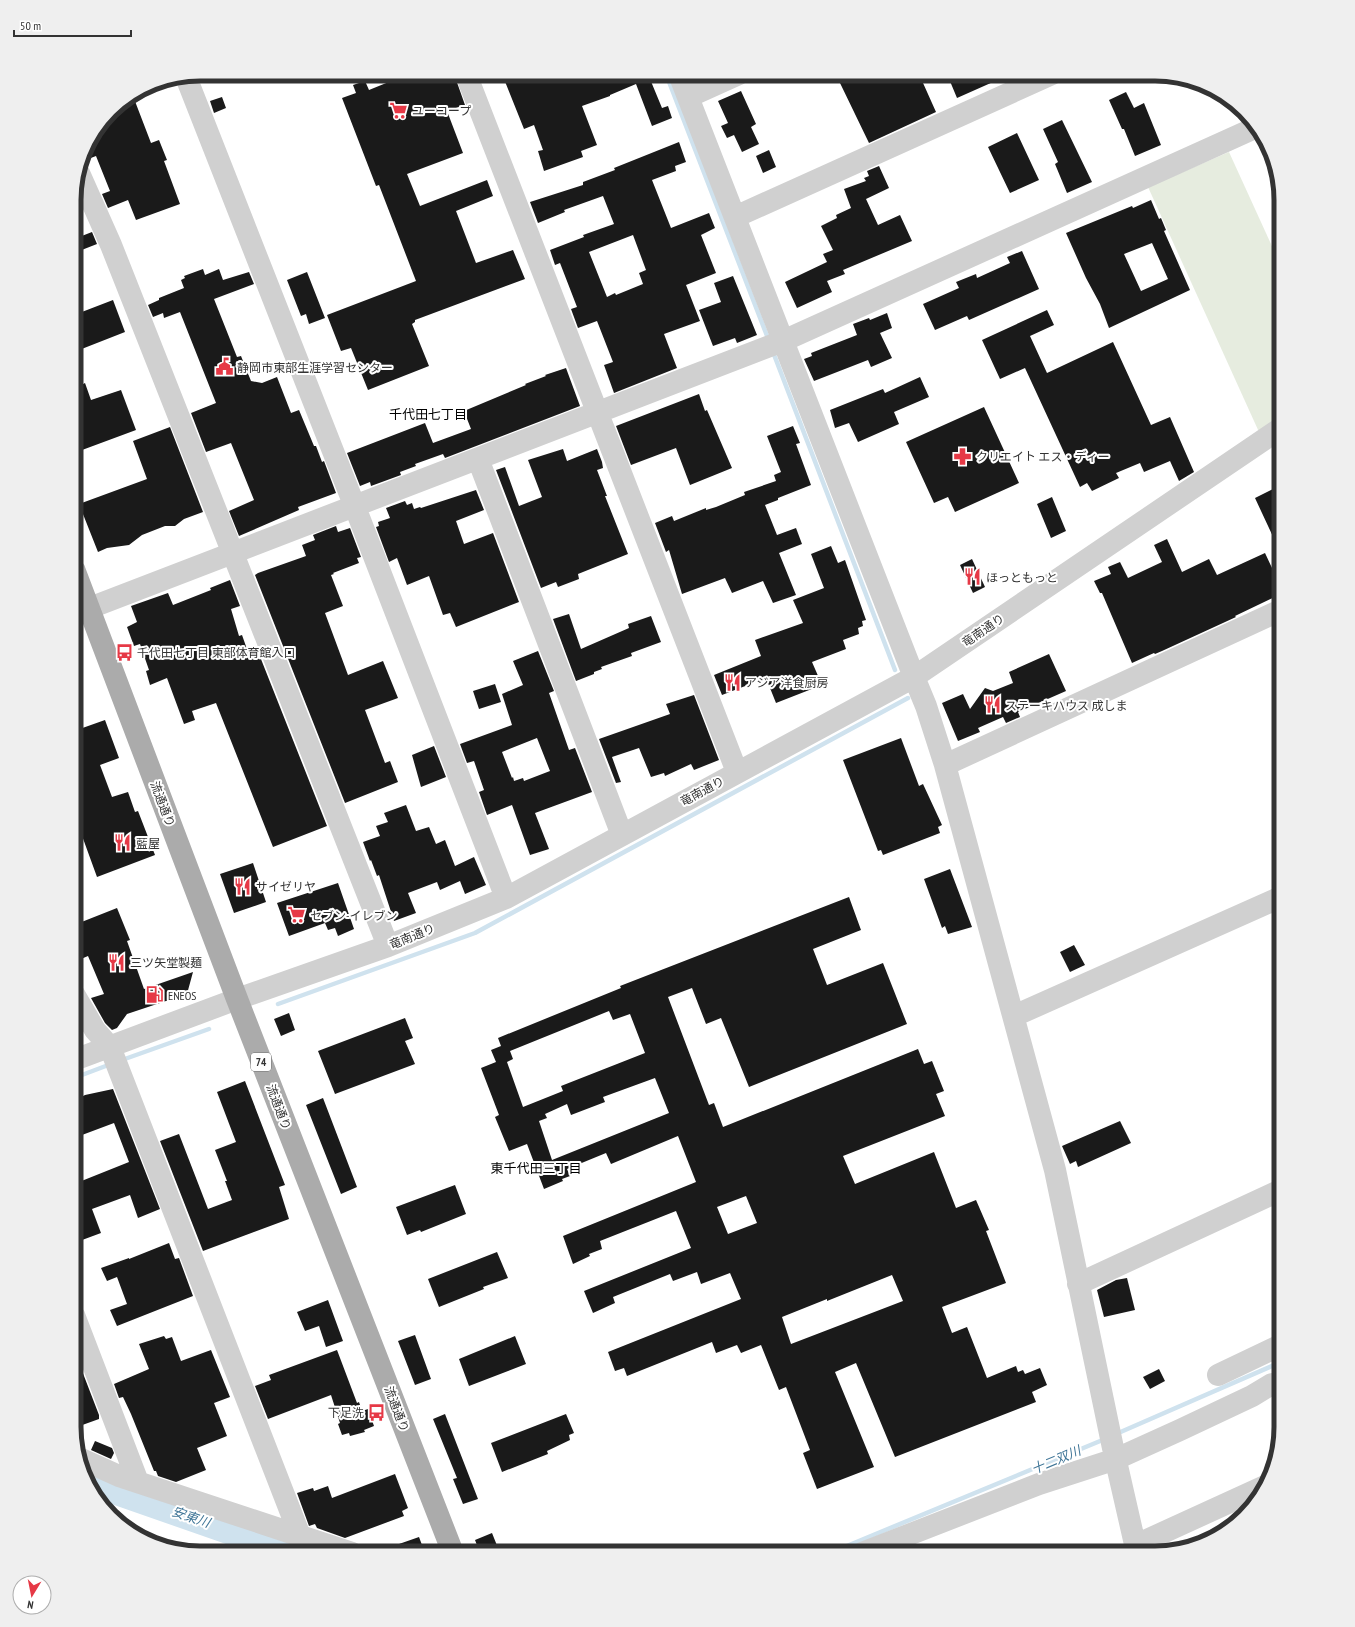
<svg xmlns="http://www.w3.org/2000/svg" width="1355" height="1627" viewBox="0 0 1355 1627" font-family="'PT Sans Narrow','Noto Sans JP',sans-serif">
<style>
.green{fill:#e6ecdf}
.lines{fill:none;stroke-linecap:round;stroke-linejoin:round}
.stream{stroke:#cfe2ee;stroke-width:4.5}
.river{stroke:#cfe2ee;stroke-width:28}
.building{fill:#1a1a1a;fill-rule:evenodd}
.minor{stroke:#d0d0d0;stroke-width:22}
.major{stroke:#ababab;stroke-width:22}
.labels{text-anchor:middle;dominant-baseline:central;stroke-width:4;stroke-linejoin:round;paint-order:stroke}
.shield{fill:#fff;stroke:#707070;stroke-width:1}
.shield-label{font-size:11px;font-weight:bold;fill:#333}
.poi-label{font-size:12px;fill:#333;stroke:#fff;text-anchor:start}
.street-label{font-size:12px;fill:#333;stroke:#fff}
.neighbourhood-label{font-size:13px;fill:#000;stroke:#fff}
.water-label{font-size:13px;font-style:italic;fill:#3f7597;stroke:#fff}
.rim{fill:none;stroke:#333;stroke-width:5}
</style>
<rect width="100%" height="100%" fill="#fff"/>
<path class="green" d="M 1229,152 L 1281,266 L 1281,416 L 1259,432 L 1148,187 Z"/>
<g class="lines">
<path class="stream" d="M 666,74 L 769,341
M 773,352 L 895,670
M 278,1004 L 475,933 L 908,698
M 122,1060 L 209,1029
M 74,1078 L 111,1064
M 1116,1434 L 1281,1362
M 830,1553 L 1105,1439"/>
<path class="river" d="M 88,1481 L 294,1553"/>
</g>
<path class="building" d="M 400,74 L 454,74 L 465,105 L 447,111 L 463,153 L 407,174 L 420,206 L 487,180 L 493,196 L 456,211 L 476,263 L 513,250 L 525,279 L 415,320 L 415,322 L 412,324 L 429,366 L 368,390 L 351,348 L 341,351 L 327,315 L 416,281 L 379,185 L 376,186 L 342,98 L 356,93 L 353,85 L 365,81 L 369,90 L 401,77 Z
M 502,74 L 660,74 L 650,79 L 662,108 L 668,106 L 672,118 L 652,126 L 636,84 L 610,95 L 610,96 L 582,106 L 597,145 L 581,151 L 583,157 L 544,171 L 538,151 L 543,150 L 534,125 L 524,129 Z
M 876,74 L 919,74 L 936,112 L 869,143 L 840,83 L 856,76 L 859,82 Z
M 947,74 L 1011,74 L 957,98 Z
M 741,91 L 756,124 L 751,127 L 759,144 L 742,152 L 734,135 L 727,138 L 721,126 L 728,123 L 718,101 Z
M 1126,92 L 1134,108 L 1144,103 L 1161,145 L 1135,156 L 1124,129 L 1122,129 L 1109,100 Z
M 133,96 L 151,143 L 159,140 L 167,160 L 164,161 L 180,204 L 136,220 L 128,200 L 108,208 L 102,194 L 110,191 L 96,156 L 83,161 L 87,144 L 117,106 Z
M 222,97 L 226,108 L 214,113 L 210,101 Z
M 1062,120 L 1092,182 L 1067,193 L 1055,164 L 1058,162 L 1043,129 Z
M 1017,133 L 1039,180 L 1010,193 L 988,147 Z
M 679,142 L 686,162 L 675,166 L 676,171 L 652,180 L 671,228 L 709,213 L 715,228 L 701,235 L 716,273 L 686,285 L 700,321 L 664,334 L 677,368 L 614,393 L 604,365 L 613,362 L 597,321 L 578,328 L 571,309 L 577,307 L 560,263 L 555,265 L 550,250 L 584,237 L 583,235 L 614,224 L 603,196 L 564,210 L 565,212 L 538,223 L 530,202 L 583,185 L 583,182 L 615,170 L 614,168 ZM 633,235 L 646,270 L 639,273 L 643,284 L 616,295 L 615,293 L 607,297 L 589,252 Z
M 769,150 L 776,167 L 763,173 L 756,156 Z
M 879,166 L 889,188 L 866,199 L 878,225 L 900,215 L 912,241 L 843,270 L 845,274 L 827,281 L 832,292 L 797,308 L 785,282 L 827,262 L 823,254 L 833,250 L 821,226 L 837,218 L 836,215 L 851,208 L 844,189 L 866,181 L 864,178 L 869,176 L 867,171 Z
M 1151,200 L 1159,219 L 1161,218 L 1166,230 L 1164,231 L 1190,290 L 1109,328 L 1100,304 L 1086,278 L 1066,233 L 1132,206 L 1133,208 ZM 1152,243 L 1168,279 L 1141,291 L 1124,254 Z
M 92,232 L 97,244 L 74,253 L 74,239 Z
M 1022,251 L 1039,289 L 969,320 L 967,316 L 935,330 L 923,304 L 959,288 L 956,282 L 976,274 L 977,278 L 1010,263 L 1007,257 Z
M 203,269 L 205,275 L 219,269 L 223,280 L 249,272 L 254,284 L 214,299 L 237,357 L 241,356 L 251,381 L 262,383 L 277,377 L 291,413 L 299,410 L 314,446 L 316,446 L 322,462 L 324,461 L 336,493 L 298,507 L 299,510 L 239,536 L 229,511 L 254,500 L 231,443 L 206,452 L 191,413 L 216,403 L 180,312 L 164,318 L 163,313 L 153,317 L 148,305 L 159,300 L 159,298 L 184,288 L 181,280 L 185,278 L 184,276 Z
M 307,272 L 325,318 L 309,324 L 306,314 L 301,316 L 287,280 Z
M 733,276 L 757,335 L 737,343 L 735,338 L 713,346 L 699,310 L 721,302 L 714,283 Z
M 113,300 L 125,332 L 74,352 L 74,315 Z
M 1047,310 L 1054,325 L 1030,336 L 1047,373 L 1113,342 L 1151,425 L 1170,417 L 1194,472 L 1179,481 L 1170,461 L 1144,472 L 1140,463 L 1116,473 L 1119,478 L 1092,491 L 1087,483 L 1080,487 L 1025,368 L 1000,379 L 982,340 Z
M 887,313 L 892,328 L 880,333 L 892,358 L 871,367 L 868,360 L 814,381 L 804,359 L 812,356 L 811,353 L 857,335 L 853,324 L 869,318 L 870,320 Z
M 566,368 L 580,406 L 445,458 L 443,454 L 415,464 L 416,466 L 400,472 L 401,475 L 371,486 L 370,482 L 360,486 L 347,453 L 425,423 L 433,443 L 471,429 L 464,411 L 526,385 L 525,384 L 546,376 L 545,375 Z
M 920,377 L 929,397 L 894,412 L 899,424 L 858,442 L 849,423 L 835,428 L 830,410 L 883,389 L 885,393 Z
M 85,383 L 91,400 L 121,390 L 136,430 L 74,453 L 74,389 Z
M 699,394 L 705,411 L 707,410 L 732,468 L 690,485 L 676,448 L 631,465 L 616,426 Z
M 984,407 L 1019,483 L 955,512 L 948,497 L 934,503 L 906,442 Z
M 793,426 L 800,443 L 796,444 L 811,485 L 778,498 L 778,500 L 765,505 L 777,535 L 796,528 L 802,544 L 779,553 L 796,595 L 773,603 L 763,581 L 732,593 L 725,578 L 682,594 L 669,550 L 666,552 L 655,523 L 672,516 L 674,521 L 706,508 L 706,510 L 716,507 L 745,495 L 744,492 L 776,481 L 774,475 L 781,472 L 767,436 Z
M 170,427 L 203,512 L 184,519 L 175,526 L 165,526 L 142,535 L 129,545 L 107,548 L 98,552 L 79,504 L 147,479 L 133,441 Z
M 563,449 L 567,461 L 597,449 L 602,462 L 603,468 L 597,470 L 607,496 L 605,496 L 628,554 L 578,574 L 579,579 L 558,587 L 556,582 L 541,588 L 496,470 L 505,467 L 519,506 L 542,497 L 528,460 Z
M 1281,485 L 1281,554 L 1255,498 Z
M 476,490 L 484,510 L 456,521 L 464,544 L 493,533 L 519,602 L 456,627 L 450,613 L 443,615 L 429,576 L 407,585 L 397,558 L 389,562 L 376,527 L 379,526 L 378,522 L 390,518 L 386,508 L 405,501 L 407,505 L 412,503 L 414,509 L 420,507 L 421,508 Z
M 1052,497 L 1066,531 L 1051,538 L 1037,504 Z
M 336,526 L 338,532 L 350,528 L 361,557 L 357,558 L 359,563 L 333,573 L 334,574 L 331,575 L 343,606 L 325,613 L 348,675 L 383,661 L 398,698 L 365,710 L 385,763 L 390,761 L 398,782 L 345,803 L 255,575 L 258,573 L 306,556 L 302,545 L 315,540 L 313,535 Z
M 1167,539 L 1182,572 L 1209,559 L 1217,575 L 1265,553 L 1281,587 L 1281,594 L 1235,616 L 1236,617 L 1162,651 L 1155,654 L 1154,653 L 1132,663 L 1102,593 L 1100,593 L 1094,581 L 1111,574 L 1108,567 L 1120,562 L 1128,578 L 1162,562 L 1154,545 Z
M 831,546 L 838,563 L 845,560 L 866,620 L 862,621 L 863,626 L 858,628 L 859,634 L 843,640 L 846,649 L 812,662 L 822,685 L 776,703 L 766,678 L 722,695 L 714,675 L 761,656 L 755,640 L 803,623 L 793,600 L 824,588 L 811,554 Z
M 972,559 L 985,587 L 973,593 L 960,565 Z
M 230,580 L 240,606 L 231,609 L 239,636 L 242,635 L 248,652 L 257,649 L 327,826 L 273,847 L 216,703 L 192,711 L 195,720 L 184,724 L 167,678 L 150,685 L 146,671 L 149,670 L 140,644 L 134,646 L 127,627 L 137,622 L 131,606 L 168,593 L 173,605 L 211,590 L 210,588 Z
M 569,614 L 581,649 L 629,628 L 628,624 L 651,616 L 661,642 L 631,653 L 632,656 L 601,667 L 602,669 L 594,672 L 594,674 L 576,681 L 553,619 Z
M 538,651 L 554,691 L 549,693 L 569,750 L 575,748 L 592,792 L 535,813 L 549,849 L 530,855 L 512,805 L 487,815 L 479,792 L 484,790 L 474,761 L 467,763 L 460,744 L 512,725 L 502,694 L 523,685 L 513,661 ZM 537,738 L 550,771 L 524,781 L 523,778 L 514,781 L 513,777 L 512,778 L 502,752 Z
M 1049,654 L 1066,691 L 1018,712 L 1020,717 L 1006,723 L 1003,717 L 978,728 L 980,732 L 958,741 L 942,703 L 963,694 L 970,709 L 985,688 L 993,691 L 1013,683 L 1009,672 Z
M 495,684 L 501,702 L 479,709 L 473,691 Z
M 694,695 L 719,760 L 694,770 L 691,764 L 665,776 L 664,773 L 651,777 L 639,748 L 612,757 L 621,782 L 616,783 L 599,739 L 670,714 L 666,704 Z
M 105,720 L 119,758 L 100,765 L 112,797 L 128,792 L 135,812 L 138,811 L 155,855 L 97,877 L 77,822 L 74,823 L 74,731 Z
M 901,738 L 919,786 L 923,784 L 942,825 L 938,827 L 940,833 L 883,855 L 881,850 L 878,851 L 843,760 Z
M 434,746 L 446,777 L 421,787 L 412,755 Z
M 406,805 L 416,831 L 429,827 L 436,844 L 445,840 L 455,866 L 474,857 L 486,885 L 465,894 L 460,881 L 440,890 L 437,882 L 408,893 L 416,913 L 394,921 L 379,875 L 377,876 L 371,860 L 370,861 L 363,842 L 380,836 L 376,826 L 388,822 L 384,813 Z
M 253,863 L 266,902 L 234,913 L 220,874 Z
M 950,869 L 972,927 L 948,934 L 945,926 L 942,928 L 924,879 Z
M 338,883 L 354,929 L 338,936 L 335,928 L 328,930 L 325,923 L 289,936 L 277,903 Z
M 849,897 L 861,930 L 813,949 L 827,985 L 883,963 L 907,1024 L 749,1087 L 721,1018 L 706,1024 L 692,988 L 668,997 L 709,1105 L 714,1103 L 723,1127 L 918,1049 L 924,1064 L 932,1061 L 944,1091 L 936,1094 L 945,1116 L 843,1156 L 855,1184 L 934,1152 L 956,1208 L 976,1200 L 989,1230 L 986,1231 L 1006,1283 L 942,1307 L 952,1333 L 967,1327 L 987,1378 L 1016,1366 L 1018,1372 L 1023,1370 L 1025,1374 L 1040,1368 L 1047,1385 L 1032,1392 L 1036,1402 L 895,1457 L 856,1363 L 835,1372 L 874,1467 L 817,1489 L 803,1453 L 810,1450 L 786,1387 L 779,1390 L 761,1345 L 741,1353 L 737,1345 L 716,1353 L 712,1342 L 627,1376 L 624,1368 L 615,1371 L 608,1352 L 741,1299 L 730,1273 L 701,1284 L 697,1272 L 673,1281 L 670,1274 L 613,1297 L 615,1303 L 593,1313 L 584,1291 L 691,1248 L 676,1211 L 600,1241 L 602,1249 L 589,1254 L 590,1256 L 573,1264 L 563,1236 L 696,1182 L 678,1136 L 611,1164 L 606,1153 L 567,1169 L 570,1176 L 562,1179 L 563,1181 L 544,1189 L 527,1144 L 509,1151 L 495,1117 L 499,1115 L 481,1068 L 496,1062 L 491,1050 L 501,1046 L 498,1038 L 621,988 L 620,986 ZM 609,1011 L 613,1020 L 630,1014 L 645,1053 L 561,1086 L 563,1091 L 523,1107 L 507,1062 L 513,1059 L 510,1051 ZM 655,1078 L 669,1113 L 552,1160 L 539,1121 L 547,1118 L 545,1114 L 567,1104 L 571,1115 L 605,1102 L 603,1097 ZM 746,1196 L 757,1223 L 728,1234 L 717,1207 ZM 892,1275 L 903,1301 L 791,1344 L 782,1317 L 827,1299 L 827,1301 Z
M 117,908 L 130,940 L 127,941 L 144,989 L 193,972 L 187,994 L 127,1014 L 117,1028 L 112,1030 L 105,1023 L 91,998 L 104,994 L 88,956 L 74,962 L 74,925 Z
M 1074,945 L 1085,965 L 1070,972 L 1060,952 Z
M 289,1013 L 295,1030 L 281,1036 L 274,1019 Z
M 405,1018 L 413,1038 L 405,1041 L 415,1064 L 335,1094 L 318,1051 Z
M 245,1081 L 285,1185 L 279,1187 L 289,1219 L 203,1251 L 160,1141 L 179,1134 L 208,1209 L 232,1200 L 225,1181 L 227,1181 L 215,1150 L 236,1142 L 217,1092 Z
M 113,1089 L 160,1209 L 138,1218 L 130,1195 L 92,1209 L 101,1233 L 74,1243 L 74,1184 L 129,1162 L 114,1123 L 74,1138 L 74,1101 L 85,1095 Z
M 323,1098 L 357,1187 L 341,1194 L 306,1105 Z
M 1120,1121 L 1131,1143 L 1078,1167 L 1076,1161 L 1070,1164 L 1062,1146 Z
M 455,1185 L 466,1214 L 421,1232 L 420,1230 L 407,1235 L 396,1207 Z
M 169,1243 L 175,1259 L 179,1258 L 193,1296 L 117,1326 L 110,1310 L 127,1304 L 117,1277 L 107,1281 L 101,1268 L 129,1258 L 129,1259 Z
M 497,1252 L 508,1278 L 483,1287 L 484,1289 L 439,1307 L 428,1279 Z
M 1127,1278 L 1135,1310 L 1104,1317 L 1097,1290 L 1116,1280 Z
M 328,1300 L 343,1341 L 326,1347 L 319,1326 L 305,1331 L 297,1312 Z
M 415,1335 L 431,1379 L 415,1385 L 398,1341 Z
M 164,1336 L 166,1339 L 172,1337 L 181,1361 L 211,1350 L 230,1397 L 214,1403 L 227,1436 L 197,1448 L 206,1470 L 176,1482 L 158,1476 L 156,1471 L 154,1471 L 131,1414 L 123,1397 L 119,1398 L 114,1384 L 149,1369 L 139,1344 Z
M 515,1336 L 526,1364 L 469,1386 L 459,1359 Z
M 74,1350 L 99,1415 L 99,1419 L 74,1428 Z
M 337,1350 L 357,1403 L 359,1402 L 362,1411 L 368,1409 L 374,1426 L 364,1430 L 365,1432 L 350,1436 L 349,1433 L 342,1435 L 338,1424 L 340,1423 L 331,1395 L 268,1419 L 255,1386 L 271,1380 L 269,1375 Z
M 1159,1369 L 1165,1381 L 1150,1389 L 1143,1377 Z
M 445,1414 L 478,1499 L 463,1504 L 453,1479 L 457,1478 L 433,1419 Z
M 566,1414 L 574,1433 L 569,1435 L 570,1440 L 547,1451 L 548,1454 L 502,1472 L 491,1443 Z
M 95,1441 L 112,1448 L 114,1453 L 111,1459 L 91,1450 Z
M 395,1474 L 408,1508 L 402,1511 L 404,1516 L 345,1538 L 317,1528 L 315,1524 L 309,1526 L 297,1493 L 313,1488 L 314,1491 L 328,1486 L 332,1498 Z
M 492,1533 L 500,1553 L 480,1553 L 475,1540 Z
M 419,1537 L 425,1553 L 379,1553 L 379,1551 Z"/>
<g class="lines">
<path class="minor" d="M 466,74 L 737,772
M 679,74 L 914,677 L 926,706 L 945,765 L 1055,1170 L 1113,1448 L 1137,1553
M 186,77 L 355,507 L 506,898
M 688,97 L 739,74
M 79,173 L 111,245 L 388,946
M 735,217 L 1052,74
M 478,459 L 622,835
M 74,614 L 783,341 L 1257,127
M 945,765 L 1281,610
M 74,994 L 95,1030 L 110,1047 L 300,1536
M 1014,1016 L 1281,897
M 74,1060 L 237,999 L 388,946 L 506,898 L 914,677 L 1281,428
M 1078,1284 L 1281,1190
M 74,1315 L 138,1482
M 1218,1375 L 1281,1345
M 79,1458 L 119,1476 L 352,1553
M 1136,1545 L 1265,1486
M 862,1553 L 1039,1484 L 1116,1459 L 1180,1430 L 1252,1396 L 1272,1384"/>
<path class="major" d="M 74,569 L 237,999 L 453,1553"/>
</g>
<defs>
<symbol id="supermarket-bare" viewBox="-9 -9 18 18"><path d="M-6-5.5h2.5l.6 2H6L4.5 2H-2.5L-4.4-4H-6ZM-1.5 3.2a1.3 1.3 0 1 0 .1 0ZM3 3.2a1.3 1.3 0 1 0 .1 0Z" fill="#e63946" stroke="#fff" stroke-width="2.5" paint-order="stroke"/></symbol>
<symbol id="civic-bare" viewBox="-9 -9 18 18"><path d="M-.6-6.5H3V-4.5H.6V-3L4-1V1h2V6H-6V1h2V-1L-.6-3ZM-1.2 2.5V6h2.4V2.5Z" fill="#e63946" stroke="#fff" stroke-width="2.5" paint-order="stroke"/></symbol>
<symbol id="pharmacy-bare" viewBox="-9 -9 18 18"><path d="M-2-6h4v4h4v4h-4v4h-4v-4h-4v-4h4Z" fill="#e63946" stroke="#fff" stroke-width="2.5" paint-order="stroke"/></symbol>
<symbol id="restaurant-bare" viewBox="-9 -9 18 18"><path d="M-5-6h1v4h1v-4h1v4h1v-4h1v5L-1.5 .5V6h-2V.5L-5-1ZM5-6V6H3V1.5H1.5Q1.5-4 5-6Z" fill="#e63946" stroke="#fff" stroke-width="2.5" paint-order="stroke"/></symbol>
<symbol id="bus-bare" viewBox="-9 -9 18 18"><path d="M-5-6H5V4H4V6H2V4H-2V6H-4V4H-5ZM-3.5-4V0h7V-4ZM-3.5 1.2v1.5H-2V1.2ZM2 1.2v1.5H3.5V1.2Z" fill="#e63946" stroke="#fff" stroke-width="2.5" paint-order="stroke"/></symbol>
<symbol id="fuel-bare" viewBox="-9 -9 18 18"><path d="M-5.5-6h7V0h2V4h1.3V-2.5L3-4.5l.8-.8L6-3V5H2.5V1h-1V6h-7ZM-4.2-4.7v3.2H.2V-4.7Z" fill="#e63946" stroke="#fff" stroke-width="2.5" paint-order="stroke"/></symbol>
</defs>
<g fill-rule="evenodd">
<use href="#supermarket-bare" x="386" y="98" width="25" height="25"/>
<use href="#civic-bare" x="212" y="354" width="25" height="25"/>
<use href="#pharmacy-bare" x="950" y="444" width="25" height="25"/>
<use href="#restaurant-bare" x="960" y="564" width="25" height="25"/>
<use href="#bus-bare" x="112" y="640" width="25" height="25"/>
<use href="#restaurant-bare" x="720" y="670" width="25" height="25"/>
<use href="#restaurant-bare" x="980" y="692" width="25" height="25"/>
<use href="#restaurant-bare" x="110" y="830" width="25" height="25"/>
<use href="#restaurant-bare" x="230" y="874" width="25" height="25"/>
<use href="#supermarket-bare" x="284" y="902" width="25" height="25"/>
<use href="#restaurant-bare" x="104" y="950" width="25" height="25"/>
<use href="#fuel-bare" x="142" y="982" width="25" height="25"/>
<use href="#bus-bare" x="364" y="1400" width="25" height="25"/>
</g>
<g class="labels">
<rect class="shield" x="251" y="1053" width="20" height="18" rx="3"/>
<g class="shield-label">
<text x="261" y="1062">74</text>
</g>
<g class="poi-label">
<text x="412" y="110">ユーコープ</text>
<text x="237" y="367">静岡市東部生涯学習センター</text>
<text x="976" y="456">クリエイト エス・ディー</text>
<text x="986" y="577">ほっともっと</text>
<text x="137" y="652">千代田七丁目 東部体育館入口</text>
<text x="745" y="682">アジア洋食厨房</text>
<text x="1005" y="705">ステーキハウス 成しま</text>
<text x="136" y="843">藍屋</text>
<text x="256" y="886">サイゼリヤ</text>
<text x="310" y="915">セブン-イレブン</text>
<text x="130" y="962">三ツ矢堂製麺</text>
<text x="168" y="995">ENEOS</text>
<text x="364" y="1412" text-anchor="end">下足洗</text>
</g>
<g class="street-label">
<text transform="translate(983 630) rotate(-34)">竜南通り</text>
<text transform="translate(702 791) rotate(-28)">竜南通り</text>
<text transform="translate(163 804) rotate(69)">流通通り</text>
<text transform="translate(412 936) rotate(-22)">竜南通り</text>
<text transform="translate(279 1107) rotate(69)">流通通り</text>
<text transform="translate(397 1409) rotate(69)">流通通り</text>
</g>
<g class="neighbourhood-label">
<text x="428" y="414">千代田七丁目</text>
<text x="536" y="1168">東千代田三丁目</text>
</g>
<g class="water-label">
<text transform="translate(1056 1460) rotate(-23)">十二双川</text>
<text transform="translate(191 1517) rotate(19)">安東川</text>
</g>
</g>
<path d="M0 0H1355V1627H0ZM200 81H1155A119 119 0 0 1 1274 200V1427A119 119 0 0 1 1155 1546H200A119 119 0 0 1 81 1427V200A119 119 0 0 1 200 81Z" fill="#efefef" fill-rule="evenodd"/>
<path class="rim" d="M200 81H1155A119 119 0 0 1 1274 200V1427A119 119 0 0 1 1155 1546H200A119 119 0 0 1 81 1427V200A119 119 0 0 1 200 81Z"/>
<g transform="translate(32 1595) rotate(190)"><circle r="19" fill="#ffffff" stroke="#adadad"/>
<path d="M0-3L7 15L0 10L-7 15Z" fill="#e63946"/>
<text y="-6" font-size="11" font-weight="bold" text-anchor="middle" fill="#333333">N</text>
</g>
<path d="M14 30v6h117v-6" fill="none" stroke="#333333" stroke-width="2"/>
<text x="20" y="30" font-size="12" fill="#333333" stroke="#ffffff" stroke-width="3" paint-order="stroke">50 m</text>
</svg>
